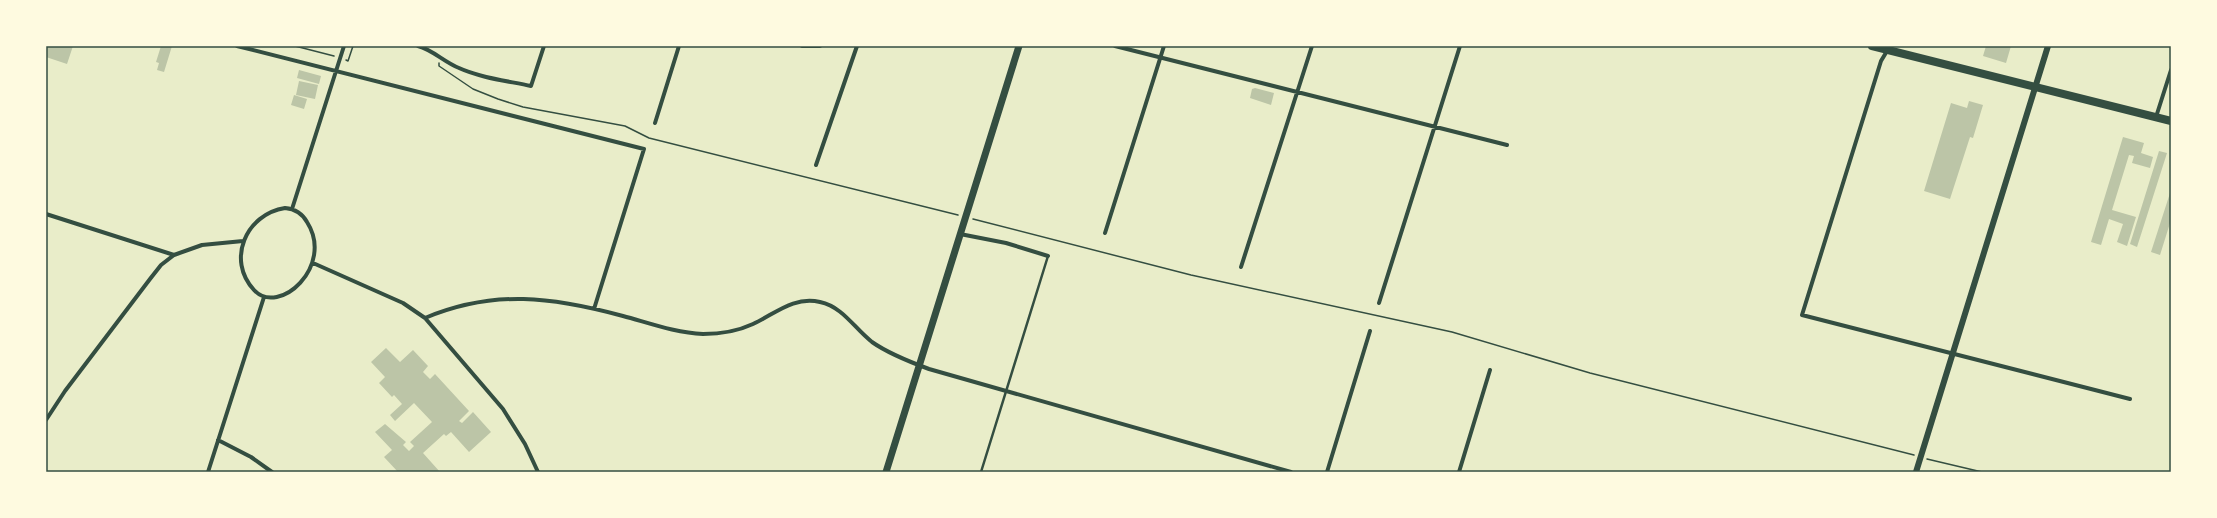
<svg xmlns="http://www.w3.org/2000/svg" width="2217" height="518" viewBox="0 0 2217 518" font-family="Signika,sans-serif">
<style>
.building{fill:#bcc5a7}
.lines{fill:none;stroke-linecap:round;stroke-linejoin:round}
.path{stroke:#344e41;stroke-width:1.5}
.service{stroke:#344e41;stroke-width:2.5}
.minor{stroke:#344e41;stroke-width:4}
.tertiary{stroke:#344e41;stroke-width:6}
.secondary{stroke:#344e41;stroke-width:7}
.primary{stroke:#344e41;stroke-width:8}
.neatline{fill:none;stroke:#344e41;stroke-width:1.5}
</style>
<rect width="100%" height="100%" fill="#e9edc9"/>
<path class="building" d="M 46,46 L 73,46 L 67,64 L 46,57 Z
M 161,46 L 172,46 L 164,72 L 157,70 L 159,63 L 156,62 Z
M 1986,46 L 2011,46 L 2006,63 L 1983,56 Z
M 299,70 L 321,76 L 319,84 L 297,78 Z
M 299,81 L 318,85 L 315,99 L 296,95 Z
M 1255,88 L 1274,93 L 1271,105 L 1250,98 L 1252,89 Z
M 294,95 L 307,99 L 304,109 L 291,105 Z
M 1969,101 L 1983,105 L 1973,138 L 1970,137 L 1950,199 L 1924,191 L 1951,103 L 1967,108 Z
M 2123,137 L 2144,143 L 2141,153 L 2153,157 L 2150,168 L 2132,163 L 2134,156 L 2129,155 L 2112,210 L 2136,217 L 2127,246 L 2117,242 L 2123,224 L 2109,219 L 2101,245 L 2091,242 Z
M 2159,151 L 2167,153 L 2137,247 L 2130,244 Z
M 2171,190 L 2171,220 L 2160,255 L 2151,252 Z
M 386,348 L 400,362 L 413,350 L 428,366 L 423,372 L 430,379 L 435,374 L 469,411 L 459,421 L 462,423 L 473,412 L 491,432 L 469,452 L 451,432 L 446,436 L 444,434 L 423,453 L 440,472 L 398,472 L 384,457 L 392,450 L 375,432 L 385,424 L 406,442 L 403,445 L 409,451 L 414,446 L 410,442 L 432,422 L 414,403 L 395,421 L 390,415 L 402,404 L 394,395 L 392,397 L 379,383 L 385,377 L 371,362 Z"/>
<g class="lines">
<path class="path" d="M 295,46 L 334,56
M 346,60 L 348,61 L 353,46
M 439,63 L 439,66 L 473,89 L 498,99 L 523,107 L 625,126 L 649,138 L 958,215
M 973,219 L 1191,275 L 1452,332 L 1590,373 L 1914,455
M 1927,459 L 1982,472"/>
<path class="service" d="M 981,472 L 1048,256"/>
<path class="minor" d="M 237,46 L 644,149 L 594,309
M 418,46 C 433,50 444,62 459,68 C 481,78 508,81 531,86 L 544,46
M 802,46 L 820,46
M 1115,46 L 1507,145
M 1890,46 L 1881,61 L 1802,315 L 2130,399
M 2156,117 L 2171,70
M 655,123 L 679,46
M 816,165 L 857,46
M 285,208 C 295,209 302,213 307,222 C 335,266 279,317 254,290 C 226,260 246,214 285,208 Z
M 292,209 L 344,46
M 46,214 L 174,255 L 202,245 L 243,241
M 1105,233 L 1164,46
M 960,234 L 1006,243 L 1048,256
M 313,263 L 403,303 L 425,318 L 503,409 L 525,444 L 538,472
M 1241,267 L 1312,46
M 1379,303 L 1460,46
M 425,318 C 494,289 553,297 623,316 C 649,323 676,333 703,334 C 719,334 738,331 753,324 C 775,314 793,296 820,302 C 843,307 854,328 872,342 C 889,354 910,362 929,369 L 1291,472
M 46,420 L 65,391 L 150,279 L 161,265 L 174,255
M 218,440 L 251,457 L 272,472
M 208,472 L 264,297
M 1327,472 L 1370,331
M 1459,472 L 1490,370"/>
<path class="tertiary" d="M 1916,472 L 2048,46"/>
<path class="secondary" d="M 886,472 L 1019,46"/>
<path class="primary" d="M 1872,46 L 2171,121"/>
</g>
<rect width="2217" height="518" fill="none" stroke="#fefae0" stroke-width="94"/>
<rect x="47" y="47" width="2123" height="424" class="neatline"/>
</svg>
